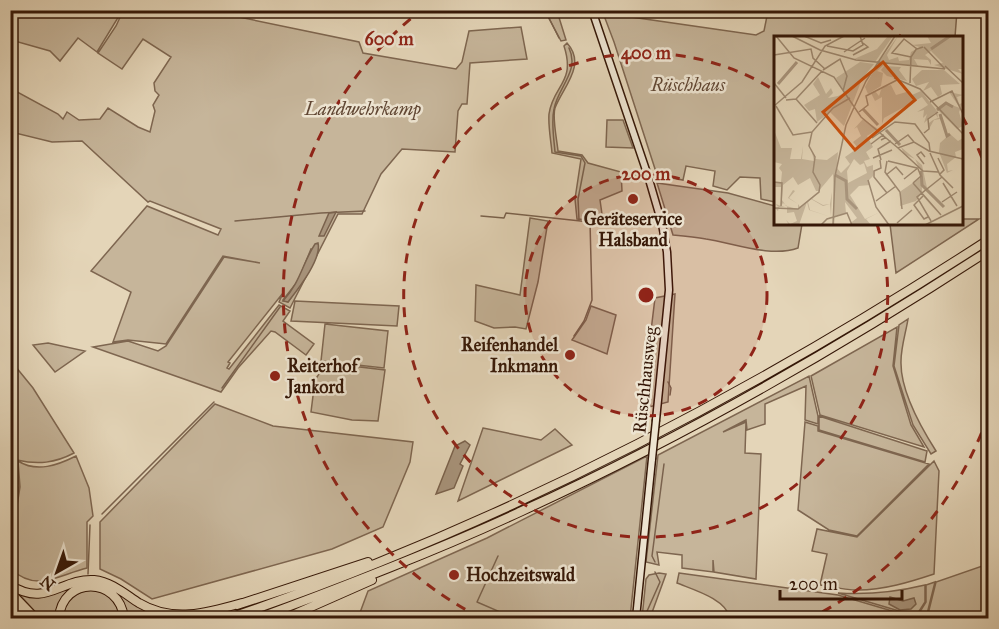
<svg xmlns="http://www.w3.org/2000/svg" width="999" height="629" viewBox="0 0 999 629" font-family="'IM FELL Great Primer',serif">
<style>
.green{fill:#c6b59a;stroke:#7e6650;stroke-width:1.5;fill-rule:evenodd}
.water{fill:#a8947c;stroke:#7a624d;stroke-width:1.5}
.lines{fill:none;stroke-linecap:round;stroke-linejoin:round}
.stream{stroke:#7a624d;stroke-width:1.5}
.secondary-casing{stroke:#351707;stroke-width:9}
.trunk-casing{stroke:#351707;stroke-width:10}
.motorway-casing{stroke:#351707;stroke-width:10}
.secondary{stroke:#ede4d1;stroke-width:6}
.trunk{stroke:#e4d5b8;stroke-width:8}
.motorway{stroke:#e4d5b8;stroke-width:8}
.secondary-bridge-casing{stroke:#351707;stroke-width:9;stroke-linecap:butt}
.secondary-bridge{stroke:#ede4d1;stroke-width:6}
.ring{fill:none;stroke:#8f2418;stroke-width:3;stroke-dasharray:10 8}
.poi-dot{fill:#8f2418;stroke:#ede4d1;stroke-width:2}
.labels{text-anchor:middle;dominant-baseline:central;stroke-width:5;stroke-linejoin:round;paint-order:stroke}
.park-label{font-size:18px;font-style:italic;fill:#604633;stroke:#ede4d1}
.poi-label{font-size:18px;font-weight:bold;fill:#351707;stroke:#ede4d1;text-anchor:start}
.street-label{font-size:18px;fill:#351707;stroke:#ede4d1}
.inset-river{fill:none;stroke:#a8947c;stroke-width:3}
.inset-road{fill:none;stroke:#9e8971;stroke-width:1.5}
.view{fill:#cd4f0b;fill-opacity:0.15;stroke:#cd4f0b;stroke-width:3}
.inset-edge{fill:none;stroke:#351707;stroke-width:3}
.centre{fill:#8f2418;stroke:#ede4d1;stroke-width:3}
.ring-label{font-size:18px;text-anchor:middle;font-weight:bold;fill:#8f2418;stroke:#ede4d1;stroke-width:5;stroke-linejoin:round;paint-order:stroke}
</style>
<rect width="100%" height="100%" fill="#e4d5b8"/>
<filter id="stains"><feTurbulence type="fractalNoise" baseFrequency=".00333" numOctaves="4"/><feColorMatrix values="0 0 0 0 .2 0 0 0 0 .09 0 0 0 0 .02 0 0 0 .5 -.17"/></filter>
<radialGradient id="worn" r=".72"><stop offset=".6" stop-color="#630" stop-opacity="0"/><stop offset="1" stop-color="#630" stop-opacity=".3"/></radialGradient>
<path class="green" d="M 97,10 L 119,16 L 97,52 L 78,38 L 60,61 L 50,51 L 11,40 L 11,11 Z
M 123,11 L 210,11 L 359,42 L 363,53 L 456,69 L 462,62 L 469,31 L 521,27 L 527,59 L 470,63 L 467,104 L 462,104 L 458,111 L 455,152 L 402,149 L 381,174 L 362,214 L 338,214 L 290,308 L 279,302 L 283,293 L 228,362 L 230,363 L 227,368 L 229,369 L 279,305 L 290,311 L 283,321 L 314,344 L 306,355 L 275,332 L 271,331 L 238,368 L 221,392 L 93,347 L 128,341 L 158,351 L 166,346 L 224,257 L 260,263 L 223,256 L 166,344 L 128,340 L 113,342 L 131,292 L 91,271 L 147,206 L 218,235 L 221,229 L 150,201 L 148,202 L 82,141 L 52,142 L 11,132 L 10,88 L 58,114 L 63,119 L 67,112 L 79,120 L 100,119 L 108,108 L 138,127 L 150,132 L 155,111 L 153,105 L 159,95 L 155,91 L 154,83 L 171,57 L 143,39 L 122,69 L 98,53 L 116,26 ZM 311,249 L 318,251 L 309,271 L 288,302 L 283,300 L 298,281 Z
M 545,11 L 557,11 L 566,40 L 561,41 Z
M 768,11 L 957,11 L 955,37 L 776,38 L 775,202 L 761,199 L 760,178 L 740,177 L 727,190 L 713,186 L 715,171 L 686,166 L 683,180 L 657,175 L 614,42 L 603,13 L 756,35 L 764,31 Z
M 567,43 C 587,65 563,87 555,108 C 552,117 557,140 558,151 L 582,155 L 588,163 L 621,172 L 622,191 L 600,200 L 602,214 L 591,220 L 577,219 L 575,199 L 581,159 L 552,153 C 551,141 548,126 549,114 C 553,85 576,83 564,46 Z
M 607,120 L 623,120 L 633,148 L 606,147 Z
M 657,183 L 728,193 L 775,206 L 776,224 L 802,224 L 798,248 C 771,258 733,243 706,239 C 695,237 684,236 673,235 Z
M 530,218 L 548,221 L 538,282 L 526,329 L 515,327 L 494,328 L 475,321 L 476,285 L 520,295 Z
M 962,219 L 979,219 L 896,273 L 890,224 L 962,224 Z
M 675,294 L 668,402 L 649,407 L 649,399 L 646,399 L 646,372 L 655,298 Z
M 295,301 L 399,306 L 397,326 L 291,321 Z
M 591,306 L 616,315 L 607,354 L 572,340 L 586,320 Z
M 908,319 C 906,332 901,347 901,361 C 900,391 920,426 936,451 L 931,454 L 913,425 L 894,366 L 899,325 Z
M 325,324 L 388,331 L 384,368 L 321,361 Z
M 897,327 L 893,366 L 911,425 L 924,447 L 820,415 L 811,376 Z
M 48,343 L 85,351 L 55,372 L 33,345 Z
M 11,361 L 33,388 L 74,453 C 55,463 38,465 17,460 L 19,486 L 11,537 Z
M 326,363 L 385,370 L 378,421 L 352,420 L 311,412 L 315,380 Z
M 809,376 L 818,416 L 818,424 L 805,420 L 806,386 L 765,404 L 765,424 L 747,430 L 746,420 L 723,432 L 746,422 L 745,453 L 761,454 L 756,579 L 714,572 L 713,560 L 713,572 L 682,568 L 682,555 L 657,552 L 659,565 L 646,562 L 658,455 Z
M 215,404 L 273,426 L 413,442 L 410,462 L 383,527 L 332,549 L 152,599 L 121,579 L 100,569 L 100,522 Z
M 819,416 L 927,451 L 925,462 L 819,430 Z
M 805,422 L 818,426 L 818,431 L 929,464 L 857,536 L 829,530 L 798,510 Z
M 483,428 L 541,440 L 555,429 L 572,445 L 458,501 Z
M 76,456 L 89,488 L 93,516 L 87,522 L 87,568 C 58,575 37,593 11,569 L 11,543 L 20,487 L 18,461 C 37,473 58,465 76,456 Z
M 647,456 L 630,618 L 358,618 L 368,591 L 487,538 Z
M 934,461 L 939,471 L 934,574 C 910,582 884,590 858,590 C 845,590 832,587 820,585 L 827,554 L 812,551 L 817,529 L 857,537 Z
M 988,564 L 988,618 L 927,618 L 936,582 Z
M 659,573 L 666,574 L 650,618 L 642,618 L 646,579 L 649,575 Z
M 679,573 L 838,595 L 916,618 L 926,602 L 926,585 L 935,582 L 926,618 L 730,618 C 726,599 694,590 677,583 Z
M 99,583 L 149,610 L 202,616 L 194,618 L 126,618 L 117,595 L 80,586 L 57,618 L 41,618 L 18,593 L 28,596 L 78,584 Z
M 925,585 L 925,602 L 916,616 L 838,593 C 868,595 896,592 925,585 Z
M 85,590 C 110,590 113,597 122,618 L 62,618 C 65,603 72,596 85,590 Z"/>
<path class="water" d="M 336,212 L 324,236 L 319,236 L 329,213 Z
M 318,243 C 322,259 298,289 288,302 L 283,301 C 301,281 302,264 315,244 Z
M 465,441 L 470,445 L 460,464 L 463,466 L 454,488 L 436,494 L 455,446 Z
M 890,597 L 903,601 L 914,598 L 916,604 L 911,609 L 900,610 L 889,604 Z"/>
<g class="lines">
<path class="stream" d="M 545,10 L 559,38
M 569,48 C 580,71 558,87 554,109 C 551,123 554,139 555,152 L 581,156 L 585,163 L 578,199 L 579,220
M 481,216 L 504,218 L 506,213 L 590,222 L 592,300 L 584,321 L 574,336
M 235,221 L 321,213 L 365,211
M 668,382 L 671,388 L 670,395
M 222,388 L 280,307
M 102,514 L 214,402
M 498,556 L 477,602 L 514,618
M 655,562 L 652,556 L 664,464
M 88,574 L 90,525
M 644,618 L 660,582 L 655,572"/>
<defs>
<path id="secondary" d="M 592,10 L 648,176 L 662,224 L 667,252 L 669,290 L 656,420
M 636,618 L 652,459"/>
<path id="trunk" d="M 10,592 L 35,618
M 10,601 L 27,618"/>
<path id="motorway" d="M 10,585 C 46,608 61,578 94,580 C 112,582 125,594 139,603 C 172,623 207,613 242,603
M 237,605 L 368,562
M 10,612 L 21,618
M 59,618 C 62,576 119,576 124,618
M 229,618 C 498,527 751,394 988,240
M 258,618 C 347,585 436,551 522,511 C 684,437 839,348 988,251
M 286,618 L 372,580"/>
</defs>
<use href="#secondary" class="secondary-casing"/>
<use href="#trunk" class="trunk-casing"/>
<use href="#motorway" class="motorway-casing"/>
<use href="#secondary" class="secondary"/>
<use href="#trunk" class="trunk"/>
<use href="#motorway" class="motorway"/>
<defs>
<path id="secondary-bridge" d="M 652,459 L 656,420"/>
</defs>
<use href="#secondary-bridge" class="secondary-bridge-casing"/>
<use href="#secondary-bridge" class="secondary-bridge"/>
</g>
<circle cx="646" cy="295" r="121" fill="#8f2418" fill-opacity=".12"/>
<g class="ring">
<circle cx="646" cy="295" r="121"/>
<path d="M877 224A242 242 0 1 1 774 90"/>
<path d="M988 416A363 363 0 0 1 811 618M481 618A363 363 0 0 1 420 11M872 11A363 363 0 0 1 900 36M962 116A363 363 0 0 1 988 174"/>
</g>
<g class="poi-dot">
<circle cx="633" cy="199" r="6"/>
<circle cx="570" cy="355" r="6"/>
<circle cx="275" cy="376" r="6"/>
<circle cx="454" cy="575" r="6"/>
</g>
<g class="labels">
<g class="park-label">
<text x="688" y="85">Rüschhaus</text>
<text x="363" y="109">Landwehrkamp</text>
</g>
<g class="poi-label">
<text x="633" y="219" text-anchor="middle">Geräteservice<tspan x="633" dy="21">Halsband</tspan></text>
<text x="558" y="345" text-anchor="end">Reifenhandel<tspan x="558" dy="21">Inkmann</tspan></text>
<text x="287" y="366">Reiterhof<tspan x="287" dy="21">Jankord</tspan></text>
<text x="466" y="575">Hochzeitswald</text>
</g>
<g class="street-label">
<text transform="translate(645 380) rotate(-84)">Rüschhausweg</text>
</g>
</g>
<g transform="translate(774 36)">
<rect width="189" height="189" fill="#e4d5b8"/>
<path d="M 114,0 L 119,0 L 101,26 L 80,23 L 103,13 ZM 124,0 L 113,19 L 115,24 L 124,21 L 125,25 L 135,24 L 137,16 L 146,11 L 138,9 L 157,7 L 153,0 L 189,0 L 189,33 L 184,33 L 189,38 L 160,29 L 169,27 L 157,15 L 151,19 L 157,24 L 157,29 L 154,24 L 140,23 L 144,30 L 104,27 ZM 86,26 L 100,28 L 88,43 L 70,90 L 56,76 L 43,86 L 41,73 L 35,75 L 30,69 L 46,59 L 39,48 L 44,41 L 52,58 L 57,52 L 59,57 L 54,62 L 64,60 L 70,57 L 62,42 ZM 103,28 L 110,29 L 103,35 L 109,37 L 107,50 L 94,58 L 91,51 ZM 110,30 L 127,31 L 125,34 L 133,45 L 113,40 L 107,34 ZM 148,34 L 170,34 L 186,48 L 166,49 L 168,58 L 164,61 L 157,51 L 149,55 L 155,46 L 142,50 L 138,43 ZM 117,49 L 122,59 L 136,55 L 138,59 L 147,55 L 163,75 L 164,82 L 168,81 L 173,95 L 166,83 L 160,84 L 155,93 L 155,87 L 159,84 L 164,82 L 161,77 L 150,87 L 153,78 L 149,82 L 150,74 L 143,76 L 154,69 L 148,61 L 110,82 L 108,88 L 108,61 L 101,65 L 97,57 L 101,55 L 105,60 L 108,51 ZM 175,56 L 189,59 L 183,61 L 185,68 L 189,67 L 185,76 L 189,90 L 183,93 L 164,74 L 172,67 L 186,72 ZM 89,83 L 104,93 L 93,100 L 99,111 L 92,116 L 96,123 L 90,125 L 93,131 L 99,129 L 99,140 L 94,145 L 96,149 L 85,150 L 76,159 L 91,183 L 104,177 L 92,183 L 97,189 L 74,189 L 83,182 L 71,166 L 72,177 L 61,180 L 60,189 L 59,138 L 38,163 L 49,169 L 56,168 L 58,156 L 57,181 L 35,174 L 33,166 L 25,189 L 15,189 L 12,184 L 16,188 L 23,185 L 20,176 L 13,177 L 13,170 L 9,167 L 7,170 L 11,171 L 5,171 L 4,175 L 1,172 L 5,171 L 3,170 L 2,168 L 7,170 L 8,151 L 0,151 L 0,146 L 7,146 L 8,136 L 5,132 L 8,128 L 0,126 L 0,94 L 7,112 L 18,112 L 16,123 L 27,123 L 29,110 L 28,123 L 40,125 L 38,116 L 41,123 L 53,124 L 64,116 L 62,138 L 63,132 L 67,137 L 76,128 L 71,121 L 84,112 L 79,106 L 87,100 L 83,91 L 80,93 ZM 80,123 L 86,129 L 90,127 L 93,137 L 74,147 L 73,135 ZM 19,141 L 24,149 L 36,142 L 42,155 L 45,155 L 26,171 L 24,168 L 15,162 L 21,155 L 19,154 L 14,162 L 24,168 L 24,173 L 12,170 L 8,164 L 9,149 ZM 37,163 L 49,170 L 56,168 L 57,181 L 36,174 L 34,166 ZM 176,98 L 184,105 L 189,102 L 189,113 L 181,116 L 182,121 L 173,128 L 174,135 L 179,134 L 173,137 L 165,116 L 166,107 ZM 127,111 L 148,129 L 153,152 L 148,150 L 148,157 L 163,176 L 147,158 L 142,165 L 126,170 L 127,155 L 149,140 L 141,123 L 130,118 Z" fill="#c6b59a" fill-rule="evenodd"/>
<path class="inset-river" d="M 157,13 L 176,0M 4,48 L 23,26M 89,73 L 104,89M 163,74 L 172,67 L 179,71M 166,78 L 173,100 L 176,98M 112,94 L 126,109M 147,135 L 148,149 L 170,171M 61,139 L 72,145 L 73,163 L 83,173"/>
<path class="inset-road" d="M 2,0 L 20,22 L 60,41 L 87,81 L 124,112 L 140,106 L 155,115 L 189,123M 18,0 L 46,14 L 82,24 L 171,33M 30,0 L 47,7 L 57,4M 53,10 L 79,15 L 89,9 L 86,0M 150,11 L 171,33M 70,16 L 91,2M 0,19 L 37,13 L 39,22 L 51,33M 79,19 L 94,11 L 89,7M 137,21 L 118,17 L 130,3 L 143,13 L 149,11M 171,30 L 189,47M 49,34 L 66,23 L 73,40 L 69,55M 120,42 L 146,53 L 189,98M 0,47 L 12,62M 136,47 L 137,21 L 143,12M 22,63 L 43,87M 12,64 L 22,63 L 48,35M 156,66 L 178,55 L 189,78M 0,70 L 28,46 L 51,10 L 70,0M 2,70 L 19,99 L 38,96M 85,76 L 94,69 L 92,60 L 123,44M 150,97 L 155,93 L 154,83 L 164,76M 98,102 L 121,86 L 141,88 L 155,107 L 156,115M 97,108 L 109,99 L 111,102 L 107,104M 121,108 L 134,99 L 140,106M 124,112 L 149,135 L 164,136M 156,117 L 166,139 L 179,152M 99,122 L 118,114M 164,122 L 170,134 L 166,138M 106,124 L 107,132 L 100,135 L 100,141 L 113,157M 107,124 L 104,113 L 117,105M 113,125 L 111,136 L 126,156 L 128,173M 114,125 L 143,132M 150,128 L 143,119 L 147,116 L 151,121M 112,139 L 122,131 L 129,139M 130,143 L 145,131M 94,144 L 102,171 L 115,189M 0,146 L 8,147 L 7,170M 139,147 L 167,179M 139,147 L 147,140 L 144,133M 169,147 L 183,170M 149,160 L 140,169 L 150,183 L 154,181M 102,165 L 122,150M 168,166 L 183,156M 0,172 L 24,173 L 45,156 L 46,149 L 39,136 L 41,121 L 35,110 L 38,96 L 59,72 L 76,62M 157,185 L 143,161 L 168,141M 123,187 L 138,174M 47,189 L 53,183 L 73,177 L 78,189M 59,189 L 61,140 L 72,89 L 92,45 L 121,0M 151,189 L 189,170"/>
<path class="view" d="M 109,26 L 141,64 L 81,114 L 49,76 Z"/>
<rect width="189" height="189" class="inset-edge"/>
</g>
<circle cx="646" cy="295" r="9" class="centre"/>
<g class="ring-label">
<text x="389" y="45">600 m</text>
<text x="646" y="59">400 m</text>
<text x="646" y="180">200 m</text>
</g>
<rect width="999" height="629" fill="none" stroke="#e4d5b8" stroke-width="36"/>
<rect x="12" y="12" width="975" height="605" fill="none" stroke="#351707" stroke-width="3"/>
<rect x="18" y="18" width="963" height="593" fill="none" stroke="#351707" stroke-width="1.5"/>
<g transform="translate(57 572) rotate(220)" stroke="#ede4d1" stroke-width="4.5" paint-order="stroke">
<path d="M0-4.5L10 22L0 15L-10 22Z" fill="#351707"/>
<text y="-9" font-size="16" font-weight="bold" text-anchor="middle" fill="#351707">N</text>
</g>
<path d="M780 590v9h122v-9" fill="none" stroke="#351707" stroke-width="3"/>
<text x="789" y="590" font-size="18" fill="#351707" stroke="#ede4d1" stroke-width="4.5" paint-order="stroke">200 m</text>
<rect width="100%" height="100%" filter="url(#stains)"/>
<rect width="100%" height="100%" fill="url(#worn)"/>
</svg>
